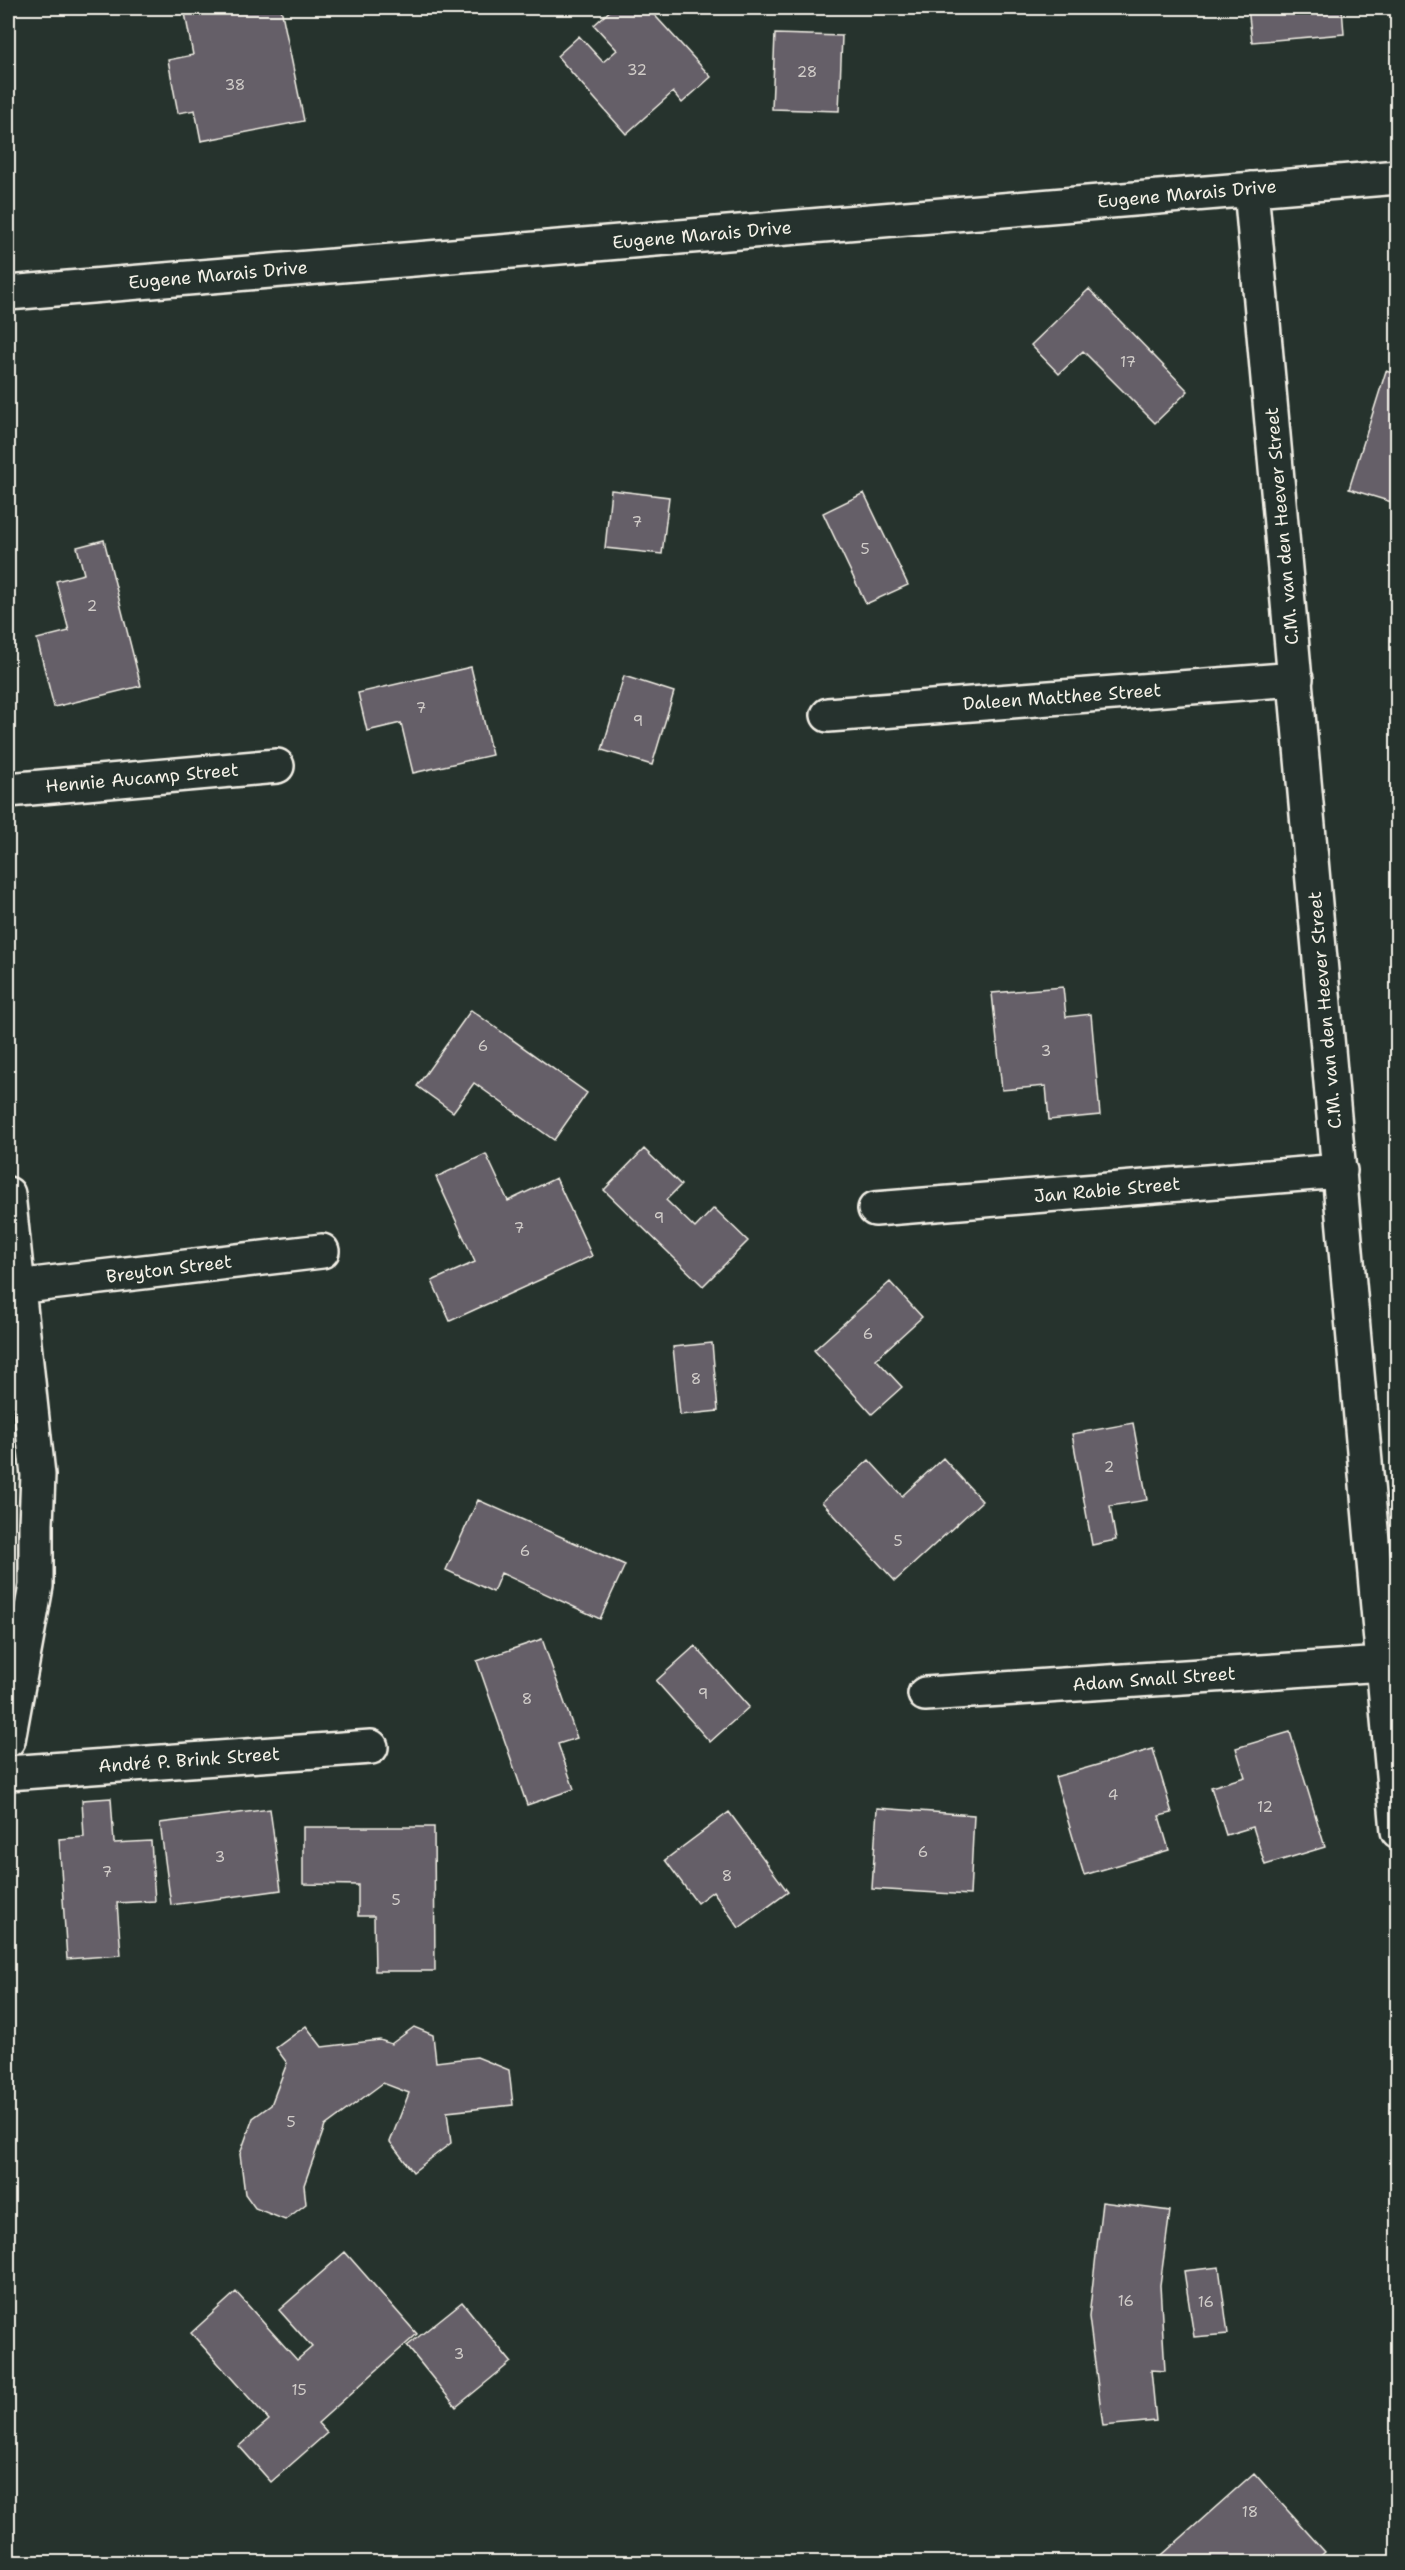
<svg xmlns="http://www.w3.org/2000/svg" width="1405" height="2570" viewBox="0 0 1405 2570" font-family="'Shantell Sans',sans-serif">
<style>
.building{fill:#655e67;stroke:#f4f1e8;stroke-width:1.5}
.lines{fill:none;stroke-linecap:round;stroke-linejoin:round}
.street-casing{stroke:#f4f1e8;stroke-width:38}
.street{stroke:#26332d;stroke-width:33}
.labels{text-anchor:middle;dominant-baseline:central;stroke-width:4.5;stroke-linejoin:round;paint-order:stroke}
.number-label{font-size:15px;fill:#d0ccc8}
.street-label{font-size:18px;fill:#f4f1e8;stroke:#26332d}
</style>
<rect width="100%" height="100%" fill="#26332d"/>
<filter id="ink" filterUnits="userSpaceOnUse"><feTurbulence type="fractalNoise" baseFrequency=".0167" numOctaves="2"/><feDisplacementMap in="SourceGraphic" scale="12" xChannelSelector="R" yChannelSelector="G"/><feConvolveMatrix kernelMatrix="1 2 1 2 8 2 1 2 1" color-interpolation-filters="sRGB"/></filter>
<g filter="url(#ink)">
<path class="building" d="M 184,8 L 281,8 L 304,121 L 201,141 L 195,110 L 178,113 L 168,60 L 193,55 Z
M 613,8 L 648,8 L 711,77 L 682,103 L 673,92 L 626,134 L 557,56 L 579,36 L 603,62 L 617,50 L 594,25 Z
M 1248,8 L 1342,8 L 1344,34 L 1252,42 Z
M 775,34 L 842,36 L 839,111 L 772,109 Z
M 1089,289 L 1188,391 L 1155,423 L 1083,351 L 1059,374 L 1031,345 Z
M 1386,371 L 1398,375 L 1398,504 L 1349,489 Z
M 611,490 L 669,497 L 662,554 L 605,548 Z
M 864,493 L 908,585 L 866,604 L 823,513 Z
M 104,540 L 141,686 L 54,707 L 37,639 L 69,631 L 56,581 L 84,574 L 77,547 Z
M 471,667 L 492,755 L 413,773 L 401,723 L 367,731 L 358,693 Z
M 624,676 L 674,692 L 652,765 L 602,750 Z
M 1063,987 L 1066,1017 L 1091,1014 L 1100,1115 L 1049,1120 L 1046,1086 L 1002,1090 L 992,993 Z
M 471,1010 L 587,1093 L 554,1140 L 474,1083 L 453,1112 L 417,1086 Z
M 644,1149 L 681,1185 L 666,1200 L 695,1228 L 714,1208 L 748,1241 L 703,1286 L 604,1190 Z
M 486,1154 L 508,1201 L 556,1178 L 592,1256 L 450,1321 L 432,1281 L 475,1262 L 436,1177 Z
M 890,1282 L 922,1317 L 876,1359 L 902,1387 L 872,1414 L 814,1350 Z
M 712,1343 L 718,1411 L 680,1415 L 673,1347 Z
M 1133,1423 L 1147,1500 L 1110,1506 L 1116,1540 L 1092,1545 L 1072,1434 Z
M 943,1458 L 982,1501 L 895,1581 L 822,1502 L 869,1460 L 902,1496 Z
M 478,1500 L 625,1565 L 600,1619 L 501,1573 L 493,1592 L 446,1570 Z
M 542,1639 L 577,1738 L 558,1744 L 574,1789 L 527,1805 L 477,1661 Z
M 695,1646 L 749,1707 L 710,1742 L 656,1681 Z
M 1290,1732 L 1325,1847 L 1265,1865 L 1253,1827 L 1226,1835 L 1211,1787 L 1245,1777 L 1236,1748 Z
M 1153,1749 L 1172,1813 L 1159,1816 L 1169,1850 L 1084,1875 L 1055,1777 Z
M 111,1798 L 114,1843 L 151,1841 L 155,1901 L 117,1903 L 121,1955 L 67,1959 L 59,1839 L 84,1837 L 82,1800 Z
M 877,1808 L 974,1815 L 970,1895 L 872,1889 Z
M 270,1809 L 281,1890 L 171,1905 L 160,1823 Z
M 729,1812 L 788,1892 L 739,1928 L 713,1891 L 697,1903 L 665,1860 Z
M 303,1827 L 434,1827 L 435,1971 L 375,1971 L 374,1916 L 358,1916 L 358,1885 L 303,1884 Z
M 306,2026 L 322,2047 L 380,2040 L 391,2044 L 414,2027 L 433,2035 L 436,2062 L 477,2057 L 509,2070 L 513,2105 L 447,2112 L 451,2143 L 413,2172 L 390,2142 L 409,2093 L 383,2083 L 325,2126 L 304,2185 L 306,2204 L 285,2220 L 255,2208 L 245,2194 L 240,2154 L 253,2118 L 271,2105 L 287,2063 L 276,2048 Z
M 1102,2202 L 1170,2211 L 1160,2285 L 1165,2371 L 1151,2370 L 1156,2421 L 1103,2426 L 1089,2317 Z
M 345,2252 L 417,2334 L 318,2423 L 327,2433 L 271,2482 L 239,2446 L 269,2420 L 191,2333 L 236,2292 L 297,2360 L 312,2347 L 279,2310 Z
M 1219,2267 L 1228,2334 L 1194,2337 L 1184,2271 Z
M 462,2302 L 511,2362 L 456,2407 L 407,2346 Z
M 1254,2473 L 1325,2552 L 1314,2562 L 1154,2562 Z"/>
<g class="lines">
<defs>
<path id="street" d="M 1251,189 L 1398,1831
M 8,293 L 1398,177
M 828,715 L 1296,679
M 8,790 L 277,766
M 8,1194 L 38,1475 L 36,1524 L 36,1586 L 8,1740
M 875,1209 L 1340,1171
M 16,1287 L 322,1251
M 925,1694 L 1383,1664
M 8,1773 L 371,1747"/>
</defs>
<use href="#street" class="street-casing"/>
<use href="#street" class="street"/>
</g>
</g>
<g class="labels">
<g class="number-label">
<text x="637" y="70">32</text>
<text x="807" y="72">28</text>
<text x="235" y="85">38</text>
<text x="1128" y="362">17</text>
<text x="637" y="522">7</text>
<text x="865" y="549">5</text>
<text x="92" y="606">2</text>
<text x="421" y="708">7</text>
<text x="638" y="721">9</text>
<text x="483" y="1046">6</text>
<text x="1046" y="1051">3</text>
<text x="659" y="1218">9</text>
<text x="519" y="1228">7</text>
<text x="868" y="1334">6</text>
<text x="696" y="1379">8</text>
<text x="1109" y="1467">2</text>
<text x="898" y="1541">5</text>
<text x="525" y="1551">6</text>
<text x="703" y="1694">9</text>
<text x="527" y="1699">8</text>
<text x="1113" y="1795">4</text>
<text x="1265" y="1807">12</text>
<text x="923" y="1852">6</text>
<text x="220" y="1857">3</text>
<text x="107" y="1872">7</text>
<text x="727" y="1876">8</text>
<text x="396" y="1900">5</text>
<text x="291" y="2122">5</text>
<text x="1126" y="2301">16</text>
<text x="1206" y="2302">16</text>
<text x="459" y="2354">3</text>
<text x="299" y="2390">15</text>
<text x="1250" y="2512">18</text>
</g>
<g class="street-label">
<text transform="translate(1187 194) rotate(-5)">Eugene Marais Drive</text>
<text transform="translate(702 235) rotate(-5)">Eugene Marais Drive</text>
<text transform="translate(218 275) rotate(-5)">Eugene Marais Drive</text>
<text transform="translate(1282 526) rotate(-95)">C.M. van den Heever Street</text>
<text transform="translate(1062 697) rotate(-4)">Daleen Matthee Street</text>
<text transform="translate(142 778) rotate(-5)">Hennie Aucamp Street</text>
<text transform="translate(1325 1010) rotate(-95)">C.M. van den Heever Street</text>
<text transform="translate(1107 1190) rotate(-5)">Jan Rabie Street</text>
<text transform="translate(169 1269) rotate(-7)">Breyton Street</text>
<text transform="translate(1154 1679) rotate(-4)">Adam Small Street</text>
<text transform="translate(189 1760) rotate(-4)">André P. Brink Street</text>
</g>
</g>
<rect width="1405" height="2570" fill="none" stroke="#26332d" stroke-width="30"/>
<rect x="15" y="15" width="1375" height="2540" fill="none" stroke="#f4f1e8" stroke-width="2" filter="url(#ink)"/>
</svg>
